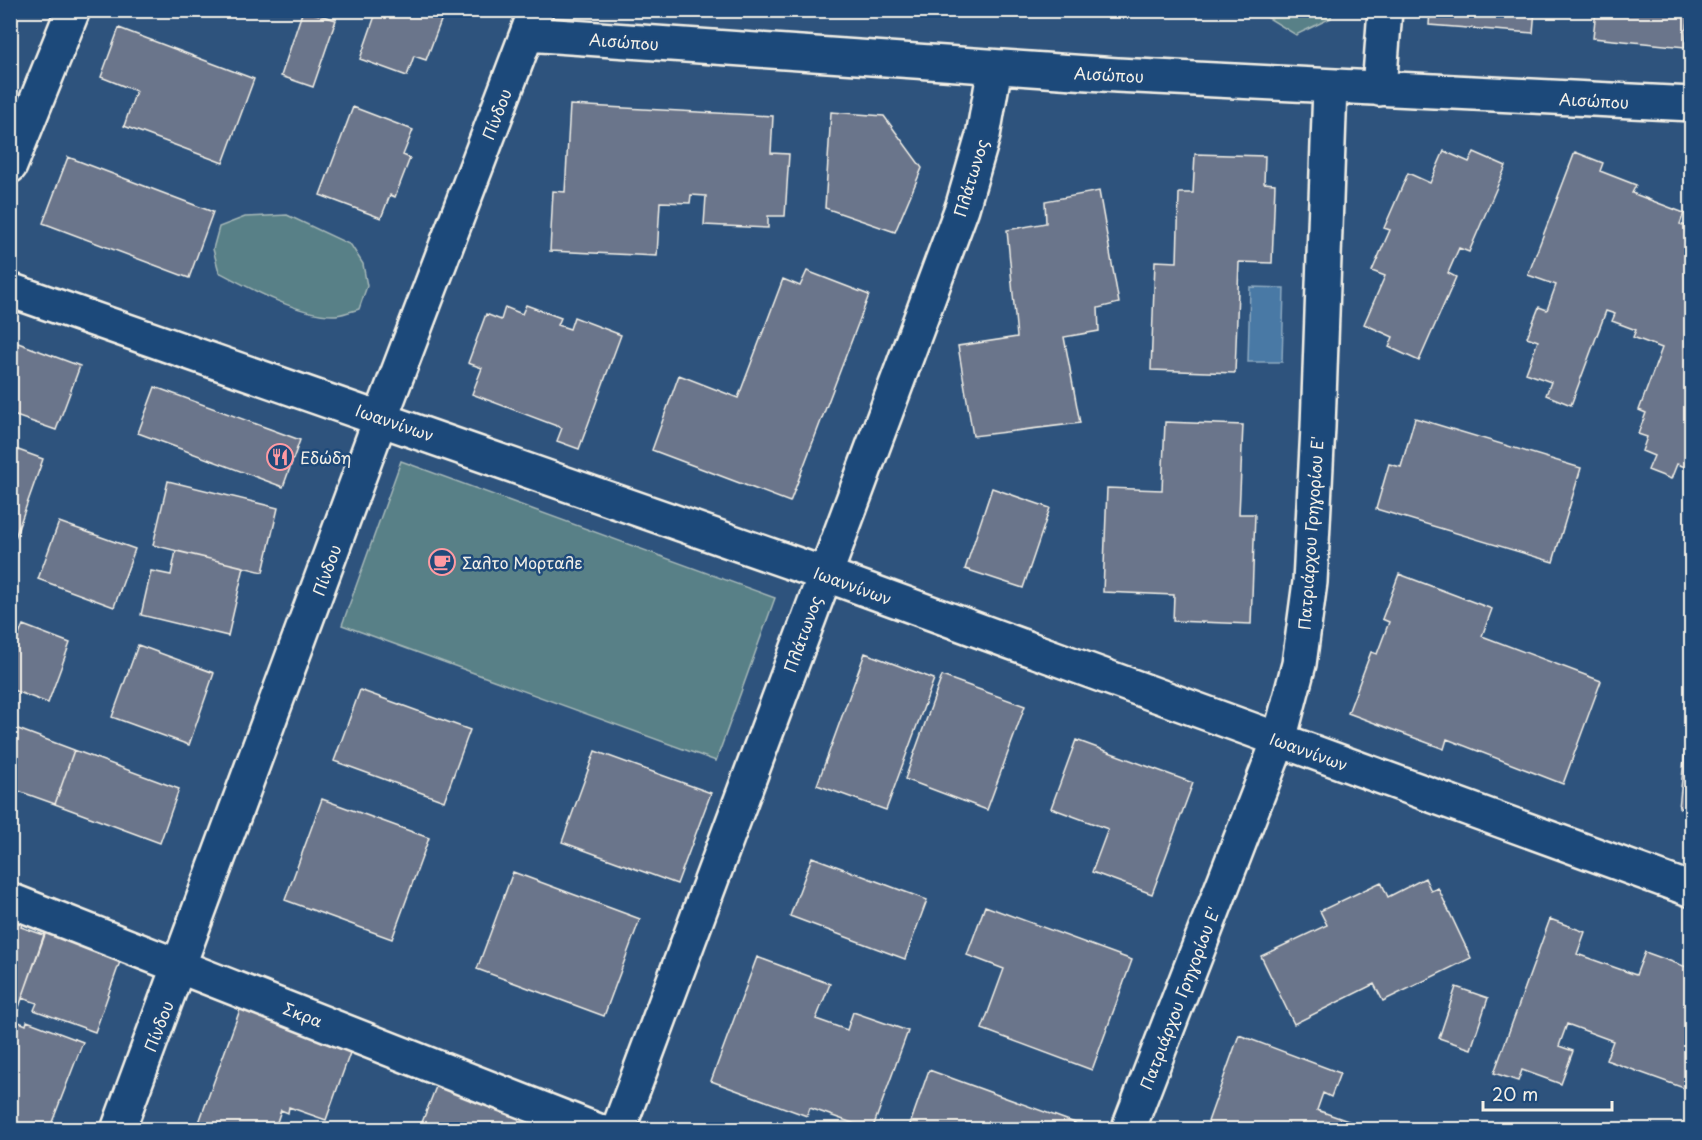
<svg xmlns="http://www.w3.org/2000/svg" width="1702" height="1140" viewBox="0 0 1702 1140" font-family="'Playpen Sans',sans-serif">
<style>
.green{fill:#588087;stroke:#a6b8b8;stroke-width:1.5}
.water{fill:#4879a5;stroke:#8da9c0;stroke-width:1.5}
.building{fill:#6b758b;stroke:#f4f1e8;stroke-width:1.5}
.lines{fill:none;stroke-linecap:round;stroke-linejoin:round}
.street-casing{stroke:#f4f1e8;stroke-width:38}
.street{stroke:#1f4a7a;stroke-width:33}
.labels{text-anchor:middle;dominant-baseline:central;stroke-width:5;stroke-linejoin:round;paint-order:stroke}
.street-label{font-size:16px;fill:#f4f1e8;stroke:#1f4a7a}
.poi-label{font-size:16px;fill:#f4f1e8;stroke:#1f4a7a;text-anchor:start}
</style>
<rect width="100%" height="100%" fill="#2e537d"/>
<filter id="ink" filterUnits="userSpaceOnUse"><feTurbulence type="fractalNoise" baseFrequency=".0167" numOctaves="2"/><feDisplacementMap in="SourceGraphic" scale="12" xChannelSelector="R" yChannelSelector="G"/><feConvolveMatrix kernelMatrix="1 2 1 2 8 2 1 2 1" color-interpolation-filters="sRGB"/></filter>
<g filter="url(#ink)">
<path class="green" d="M 1257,11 L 1257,10 L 1332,11 L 1331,18 L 1296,35 Z
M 287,215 L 351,245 L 363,264 L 367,286 L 359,309 C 352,311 344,314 336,315 C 302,317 249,288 219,272 L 213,249 L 219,227 L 245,217 Z
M 401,461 L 775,598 L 716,761 L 342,625 Z"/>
<path class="water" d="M 1250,287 L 1284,288 L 1282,362 L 1248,362 Z"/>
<path class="building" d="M 303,10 L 336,20 L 313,87 L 281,76 Z
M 377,10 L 445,10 L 426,60 L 414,56 L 407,76 L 360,59 Z
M 1430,10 L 1535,10 L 1533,33 L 1429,25 Z
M 1596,10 L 1689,10 L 1685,47 L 1593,38 Z
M 119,28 L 254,79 L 223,163 L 124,126 L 136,91 L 101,77 Z
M 570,105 L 773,116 L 771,153 L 789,154 L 785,216 L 768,216 L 768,228 L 704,225 L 706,196 L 691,195 L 690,203 L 660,202 L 657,256 L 550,251 L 553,191 L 565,192 Z
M 353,107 L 413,130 L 403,155 L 410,158 L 395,197 L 390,195 L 381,218 L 320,195 Z
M 831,112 L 884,116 L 922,168 L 895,232 L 825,208 Z
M 1444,151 L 1469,162 L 1474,152 L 1506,166 L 1469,252 L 1459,248 L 1448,273 L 1456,277 L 1419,361 L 1389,347 L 1393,337 L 1364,324 L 1385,276 L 1372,271 L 1390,230 L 1384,228 L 1408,173 L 1430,183 Z
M 1575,152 L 1603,163 L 1600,171 L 1636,185 L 1632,193 L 1684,213 L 1680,224 L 1692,228 L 1692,459 L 1688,468 L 1677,464 L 1671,479 L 1648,470 L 1654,456 L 1642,451 L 1647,437 L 1638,434 L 1646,413 L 1639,410 L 1662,348 L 1633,337 L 1636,330 L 1612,321 L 1615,314 L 1606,311 L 1571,405 L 1546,395 L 1551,382 L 1526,373 L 1538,341 L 1527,337 L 1539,307 L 1547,310 L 1556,285 L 1528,275 Z
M 1195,154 L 1265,156 L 1264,183 L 1275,184 L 1272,263 L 1239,262 L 1235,373 L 1151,370 L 1155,261 L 1177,262 L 1179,193 L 1193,193 Z
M 68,157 L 213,212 L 189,278 L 43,223 Z
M 1099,191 L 1119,303 L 1098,308 L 1099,331 L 1064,337 L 1080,423 L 973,436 L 958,346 L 1017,337 L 1007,230 L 1046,223 L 1045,201 Z
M 807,271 L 869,295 L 790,502 L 652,450 L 679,375 L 738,398 L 783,279 L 800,286 Z
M 526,305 L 561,318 L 558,325 L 570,329 L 574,317 L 621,335 L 579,449 L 557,441 L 562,428 L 472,394 L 482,368 L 468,363 L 486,314 L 501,320 L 505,307 L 522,314 Z
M 10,340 L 80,366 L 56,430 L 10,414 Z
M 155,387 L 300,440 L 283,487 L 138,433 Z
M 1415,418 L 1581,468 L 1553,562 L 1376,509 L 1389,464 L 1401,467 Z
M 1165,422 L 1243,425 L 1239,514 L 1255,514 L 1251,624 L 1173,621 L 1174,595 L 1103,592 L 1107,488 L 1162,490 Z
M 10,447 L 43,459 L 11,549 L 10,549 Z
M 168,481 L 278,508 L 263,572 L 153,545 Z
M 992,488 L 1050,508 L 1023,588 L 965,569 Z
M 59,522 L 135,549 L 114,607 L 38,579 Z
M 176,551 L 244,567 L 228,636 L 141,615 L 151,571 L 171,575 Z
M 1399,574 L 1492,609 L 1482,636 L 1601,681 L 1563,784 L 1447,739 L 1444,749 L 1348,713 L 1371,652 L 1377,654 L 1389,622 L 1382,619 Z
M 23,625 L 70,643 L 48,703 L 10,689 L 10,657 Z
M 138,645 L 214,673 L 189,745 L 112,717 Z
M 865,653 L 934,679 L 886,810 L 817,785 Z
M 942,676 L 1025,706 L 987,810 L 905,779 Z
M 360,690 L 470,730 L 444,801 L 334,761 Z
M 1688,721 L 1692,721 L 1692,809 L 1679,808 Z
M 10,726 L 74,750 L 55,804 L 10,788 Z
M 1076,740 L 1193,783 L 1152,894 L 1092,872 L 1108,829 L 1051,808 Z
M 74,750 L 179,789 L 160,843 L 55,804 Z
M 595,751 L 711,793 L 677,884 L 562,842 Z
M 322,799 L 429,838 L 392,939 L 285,900 Z
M 812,857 L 927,900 L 905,959 L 790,916 Z
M 513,872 L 640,919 L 604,1016 L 477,969 Z
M 1425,878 L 1431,891 L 1438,888 L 1471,958 L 1383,1001 L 1374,984 L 1294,1024 L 1261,956 L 1327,925 L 1320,911 L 1381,882 L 1388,897 Z
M 985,906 L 1132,960 L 1092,1070 L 982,1029 L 1004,969 L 967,955 Z
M 10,917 L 23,921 L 21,927 L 44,935 L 18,1010 L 10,1008 Z
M 1550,919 L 1585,932 L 1577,954 L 1636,975 L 1645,952 L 1692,969 L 1692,1091 L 1606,1060 L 1613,1041 L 1567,1024 L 1559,1046 L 1573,1051 L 1561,1084 L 1522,1070 L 1518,1081 L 1494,1073 Z
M 47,929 L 122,956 L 95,1032 L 34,1010 L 37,1003 L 22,998 Z
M 757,957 L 830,984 L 816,1019 L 847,1030 L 853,1012 L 908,1031 L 872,1130 L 810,1108 L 807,1116 L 711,1081 Z
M 1456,987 L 1488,998 L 1471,1049 L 1439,1038 Z
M 245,996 L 356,1036 L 326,1120 L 289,1107 L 288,1113 L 281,1110 L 275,1128 L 279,1129 L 197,1128 Z
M 10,1014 L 16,1016 L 14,1020 L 26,1025 L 27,1021 L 83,1042 L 49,1130 L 10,1130 Z
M 1239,1035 L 1340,1073 L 1331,1097 L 1323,1093 L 1317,1110 L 1365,1127 L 1364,1130 L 1205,1130 Z
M 443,1069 L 569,1130 L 419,1130 Z
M 929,1070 L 1075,1123 L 1072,1130 L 908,1130 Z"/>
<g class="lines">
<defs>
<path id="street" d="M 527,34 L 1117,75 L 1692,104
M 1379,89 L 1385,10
M 10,166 L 73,10
M 10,290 L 824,574 L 1692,890
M 10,900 L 596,1130
M 118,1130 L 381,417 L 536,10
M 618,1130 L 962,208 L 983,136 L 995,67
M 1128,1130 L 1279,740 L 1299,664 L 1310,582 L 1318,427 L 1330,87"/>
</defs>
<use href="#street" class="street-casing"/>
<use href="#street" class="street"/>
</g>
</g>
<defs>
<symbol id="restaurant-ring" viewBox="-11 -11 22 22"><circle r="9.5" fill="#1f4a7a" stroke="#ff9aa2" stroke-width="1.5"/><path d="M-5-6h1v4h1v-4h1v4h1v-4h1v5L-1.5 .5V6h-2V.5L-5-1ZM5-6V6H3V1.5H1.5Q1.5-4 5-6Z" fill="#ff9aa2"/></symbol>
<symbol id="cafe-ring" viewBox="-11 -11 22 22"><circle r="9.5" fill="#1f4a7a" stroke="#ff9aa2" stroke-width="1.5"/><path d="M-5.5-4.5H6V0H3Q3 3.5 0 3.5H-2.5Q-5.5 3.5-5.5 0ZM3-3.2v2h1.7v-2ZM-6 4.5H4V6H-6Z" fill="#ff9aa2"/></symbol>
</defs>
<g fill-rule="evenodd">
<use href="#restaurant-ring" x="265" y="442" width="30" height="30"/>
<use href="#cafe-ring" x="427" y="547" width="30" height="30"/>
</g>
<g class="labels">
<g class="street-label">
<text transform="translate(624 41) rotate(4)">Αισώπου</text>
<text transform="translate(1109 74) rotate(3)">Αισώπου</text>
<text transform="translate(1594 100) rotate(3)">Αισώπου</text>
<text transform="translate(496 114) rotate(-69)">Πίνδου</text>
<text transform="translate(970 178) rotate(-73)">Πλάτωνος</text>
<text transform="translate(395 422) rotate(19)">Ιωαννίνων</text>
<text transform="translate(1310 533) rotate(-86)">Πατριάρχου Γρηγορίου Ε'</text>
<text transform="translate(326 570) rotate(-70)">Πίνδου</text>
<text transform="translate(853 585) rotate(20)">Ιωαννίνων</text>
<text transform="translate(802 634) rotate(-70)">Πλάτωνος</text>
<text transform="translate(1309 751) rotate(20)">Ιωαννίνων</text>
<text transform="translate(1179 998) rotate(-69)">Πατριάρχου Γρηγορίου Ε'</text>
<text transform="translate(303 1014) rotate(21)">Σκρα</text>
<text transform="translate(158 1026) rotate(-69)">Πίνδου</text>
</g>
<g class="poi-label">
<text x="300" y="457">Εδώδη</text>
<text x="462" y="562">Σαλτο Μορταλε</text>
</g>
</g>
<rect width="1702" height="1140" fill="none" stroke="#1f4a7a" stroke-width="36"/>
<rect x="18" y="18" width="1666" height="1104" fill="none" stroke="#f4f1e8" stroke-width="2" filter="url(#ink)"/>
<path d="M1483 1101v9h129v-9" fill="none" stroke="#f4f1e8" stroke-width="3"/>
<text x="1492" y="1101" font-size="18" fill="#f4f1e8" stroke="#1f4a7a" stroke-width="4.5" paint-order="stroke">20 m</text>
</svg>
